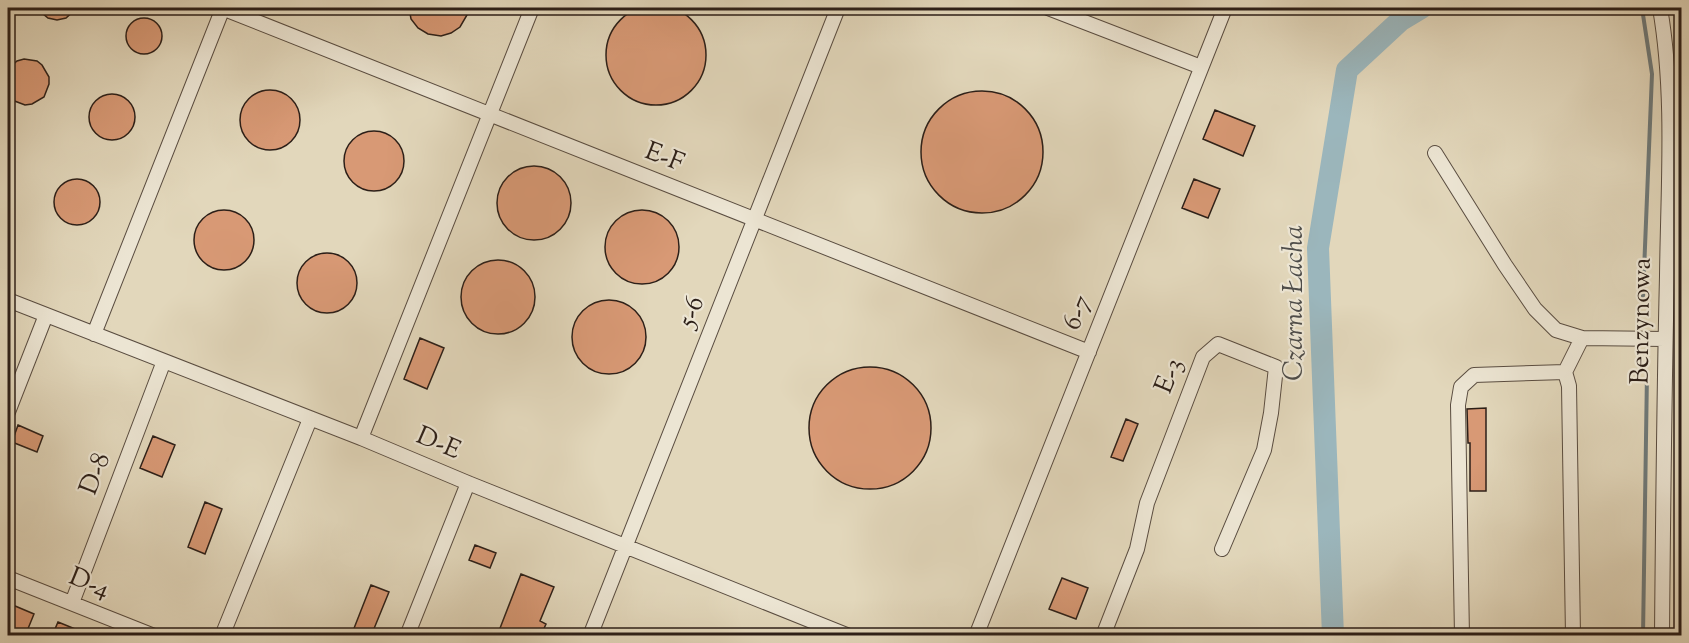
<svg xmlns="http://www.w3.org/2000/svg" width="1689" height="643" viewBox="0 0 1689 643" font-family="'Sorts Mill Goudy',serif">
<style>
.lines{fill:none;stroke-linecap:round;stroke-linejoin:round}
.stream{stroke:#6f7a7a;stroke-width:4}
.river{stroke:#9bb6bc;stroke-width:22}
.building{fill:#d89975;stroke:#2c1f18;stroke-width:1.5}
.minor-casing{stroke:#5a4d41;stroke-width:16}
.minor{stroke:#ece5d3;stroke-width:14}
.labels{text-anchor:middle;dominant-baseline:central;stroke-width:4.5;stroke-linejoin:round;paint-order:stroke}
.street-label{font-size:26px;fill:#2c1f18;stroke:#ece5d3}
.water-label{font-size:27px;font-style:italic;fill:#4d4c49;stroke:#ece5d3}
</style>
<rect width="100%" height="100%" fill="#e2d7bb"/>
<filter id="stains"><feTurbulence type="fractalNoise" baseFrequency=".00333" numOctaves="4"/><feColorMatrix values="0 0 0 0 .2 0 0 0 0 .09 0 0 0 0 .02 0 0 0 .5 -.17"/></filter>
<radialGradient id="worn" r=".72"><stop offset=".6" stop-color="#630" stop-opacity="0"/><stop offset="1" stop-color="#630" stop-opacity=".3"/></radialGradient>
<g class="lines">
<path class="stream" d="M 1642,8 L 1652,74 L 1643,296
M 1643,636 L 1647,373"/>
<path class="river" d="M 1333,636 L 1318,248 L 1347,70 L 1401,20 L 1421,8"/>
</g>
<path class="building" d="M606 55a50 50 0 1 1 100 0a50 50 0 1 1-100 0Z
M 36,8 L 77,8 L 66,18 L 57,20 L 48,18 Z
M 409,8 L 468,8 L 467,15 L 460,27 L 451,33 L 441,36 L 428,34 L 418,28 L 411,19 Z
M126 36a18 18 0 1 1 36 0a18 18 0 1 1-36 0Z
M 24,59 L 37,61 L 42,65 L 49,77 L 49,84 L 44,97 L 32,104 L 25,105 L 12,100 L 8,95 L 8,69 L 17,61 Z
M240 120a30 30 0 1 1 60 0a30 30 0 1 1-60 0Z
M921 152a61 61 0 1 1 122 0a61 61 0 1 1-122 0Z
M89 117a23 23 0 1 1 46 0a23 23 0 1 1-46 0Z
M 1215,110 L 1255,126 L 1243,156 L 1203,139 Z
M344 161a30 30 0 1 1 60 0a30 30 0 1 1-60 0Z
M497 203a37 37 0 1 1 74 0a37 37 0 1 1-74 0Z
M 1194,179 L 1220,189 L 1208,218 L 1182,208 Z
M54 202a23 23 0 1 1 46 0a23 23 0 1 1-46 0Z
M605 247a37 37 0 1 1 74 0a37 37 0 1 1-74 0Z
M194 240a30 30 0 1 1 60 0a30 30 0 1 1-60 0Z
M297 283a30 30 0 1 1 60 0a30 30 0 1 1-60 0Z
M461 297a37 37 0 1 1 74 0a37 37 0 1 1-74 0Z
M572 337a37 37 0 1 1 74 0a37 37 0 1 1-74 0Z
M 420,338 L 444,348 L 427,389 L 404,379 Z
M809 428a61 61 0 1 1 122 0a61 61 0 1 1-122 0Z
M 1486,408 L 1486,491 L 1470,491 L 1470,443 L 1468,443 L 1467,409 Z
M 1126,419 L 1138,424 L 1123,461 L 1111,457 Z
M 18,425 L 43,436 L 37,452 L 12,442 Z
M 153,436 L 175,445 L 162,477 L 140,468 Z
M 205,502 L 222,509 L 205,554 L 188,547 Z
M 475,545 L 496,553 L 490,568 L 469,560 Z
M 521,574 L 554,587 L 540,621 L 546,624 L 541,635 L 536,632 L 534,636 L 497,636 Z
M 1062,578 L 1088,588 L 1076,619 L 1049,609 Z
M 371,585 L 389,592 L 371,636 L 351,636 Z
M 8,603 L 34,614 L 25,636 L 8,636 Z
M 58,622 L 90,635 L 90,636 L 52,636 Z"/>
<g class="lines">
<defs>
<path id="minor" d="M 222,8 L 1089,352
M 1048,8 L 1201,67
M 1660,8 C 1675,96 1668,187 1667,276 C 1664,396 1663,516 1662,636
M 1435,153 L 1505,265 L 1535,309 L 1556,330 L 1582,338 L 1665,339
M 8,300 L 361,438 L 468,483 L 849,636
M 94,334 L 223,8
M 1565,372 L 1569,386 L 1573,636
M 8,412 L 46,315
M 361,438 L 532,8
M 8,578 L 154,636
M 72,603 L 164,361
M 222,636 L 310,419
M 407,636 L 468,483
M 590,636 L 838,8
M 976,636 L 1225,8
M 1103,636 L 1137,549 L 1147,503 L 1203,357 L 1218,344 L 1276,367 L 1271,413 L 1264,450 L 1222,549
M 1462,636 L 1458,405 L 1461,387 L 1474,375 L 1565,372 L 1582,338"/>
</defs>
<use href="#minor" class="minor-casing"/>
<use href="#minor" class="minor"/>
</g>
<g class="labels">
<g class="street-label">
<text transform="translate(664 158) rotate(21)">E-F</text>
<text transform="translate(692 312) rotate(-68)">5-6</text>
<text transform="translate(1078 313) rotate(-68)">6-7</text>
<text transform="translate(1642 321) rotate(-89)">Benzynowa</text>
<text transform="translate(1170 376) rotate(-68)">E-3</text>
<text transform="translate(438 444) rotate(23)">D-E</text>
<text transform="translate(96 474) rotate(-69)">D-8</text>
<text transform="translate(89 584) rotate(22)">D-4</text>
</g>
<g class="water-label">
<text transform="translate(1295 303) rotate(-90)">Czarna Łacha</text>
</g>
</g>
<rect width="1689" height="643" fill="none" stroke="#e2d7bb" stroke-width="30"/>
<rect x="9" y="9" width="1671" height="625" fill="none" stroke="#2c1f18" stroke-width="3"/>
<rect x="15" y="15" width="1659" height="613" fill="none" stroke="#2c1f18" stroke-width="1.5"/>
<rect width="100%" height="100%" filter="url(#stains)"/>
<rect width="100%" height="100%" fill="url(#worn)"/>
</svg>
